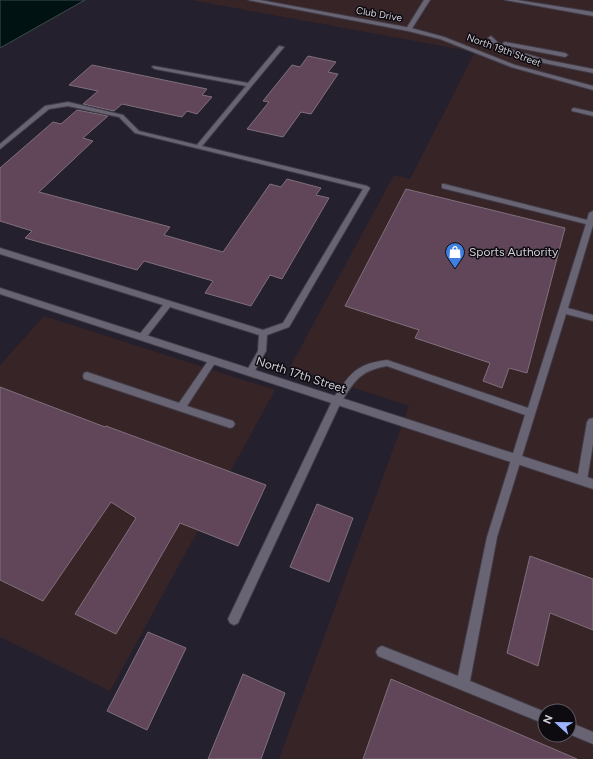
<svg xmlns="http://www.w3.org/2000/svg" width="593" height="759" viewBox="0 0 593 759" font-family="Figtree,sans-serif">
<style>
.commercial{fill:#372427;fill-rule:evenodd}
.water{fill:#001212;stroke:#3f4b4e}
.building{fill:#614559;stroke:#7f707b}
.lines{fill:none;stroke-linecap:round;stroke-linejoin:round}
.lane-casing{stroke:#413d48;stroke-width:2}
.street-casing{stroke:#413d48;stroke-width:2}
.lane{fill:#696473;fill-rule:evenodd}
.street{fill:#696473;fill-rule:evenodd}
.labels{text-anchor:middle;dominant-baseline:central;stroke-width:3;stroke-linejoin:round;paint-order:stroke}
.far-street-label{font-size:10px;fill:#d3d0d9;stroke:#0d0b10}
.poi-label{font-size:12px;fill:#d3d0d9;stroke:#0d0b10;text-anchor:start}
.street-label{font-size:12px;fill:#d3d0d9;stroke:#0d0b10}
</style>
<rect width="100%" height="100%" fill="#24202d"/>
<path class="commercial" d="M 191,0 L 593,0 L 593,759 L 279,759 L 409,406 L 290,367 L 394,175 L 410,179 L 475,52 ZM 545,711 L 569,711 L 569,735 L 545,735 Z
M 44,316 L 275,390 L 110,691 L 0,637 L 0,365 Z"/>
<path class="water" d="M 0,0 L 85,0 L 0,48 Z"/>
<path class="building" d="M 308,56 L 336,62 L 328,72 L 338,74 L 311,114 L 301,112 L 283,137 L 247,129 L 269,102 L 263,101 L 292,65 L 300,67 Z
M 92,65 L 207,89 L 202,95 L 212,97 L 197,114 L 187,111 L 182,117 L 122,104 L 114,111 L 83,104 L 98,91 L 69,85 Z
M 77,110 L 108,116 L 83,138 L 93,141 L 39,192 L 170,227 L 164,235 L 223,252 L 270,184 L 281,187 L 287,179 L 321,188 L 316,195 L 329,198 L 282,279 L 270,275 L 251,306 L 205,293 L 213,281 L 144,261 L 137,270 L 25,238 L 32,231 L 0,221 L 0,168 L 53,122 L 61,124 Z
M 406,189 L 565,228 L 527,373 L 509,368 L 502,388 L 483,381 L 490,363 L 415,338 L 419,330 L 345,306 Z
M 0,387 L 105,427 L 106,426 L 266,485 L 238,546 L 180,523 L 116,634 L 75,614 L 136,518 L 111,502 L 43,601 L 0,580 Z
M 317,504 L 353,518 L 329,582 L 290,567 Z
M 530,556 L 593,579 L 593,630 L 550,613 L 538,666 L 507,653 Z
M 148,632 L 186,648 L 147,730 L 107,711 Z
M 243,674 L 285,693 L 261,759 L 208,759 Z
M 391,679 L 577,759 L 363,759 Z"/>
<g class="lines">
<defs>
<path id="lane" d="M 424,0 L 430,0 L 411,30 L 407,30 L 406,29 Z
M 505,0 L 517,0 L 593,12 L 593,16 Z
M 491,36 L 503,47 L 547,60 L 593,69 L 593,73 L 544,63 L 499,49 L 488,38 Z
M 505,42 L 565,53 L 568,55 L 565,57 L 503,45 L 503,43 Z
M 279,46 L 284,47 L 202,146 L 367,186 L 370,188 L 289,327 L 267,335 L 266,351 L 253,374 L 247,374 L 246,372 L 258,351 L 259,335 L 170,307 L 145,339 L 142,340 L 138,337 L 139,335 L 163,305 L 0,254 L 0,248 L 263,330 L 283,323 L 363,189 L 135,133 L 119,117 L 68,106 L 49,109 L 0,149 L 0,144 L 45,106 L 68,102 L 123,115 L 139,131 L 197,145 L 246,86 L 155,69 L 152,67 L 153,66 L 248,83 Z
M 574,108 L 593,112 L 593,116 L 572,111 L 572,109 Z
M 442,184 L 444,184 L 587,220 L 589,213 L 593,211 L 593,225 L 568,308 L 593,315 L 593,321 L 566,314 L 497,537 L 470,681 L 545,712 L 545,724 L 378,656 L 376,652 L 378,648 L 382,646 L 458,676 L 487,537 L 525,415 L 387,366 C 359,371 355,381 341,402 L 238,623 L 234,625 L 230,623 L 228,619 L 334,397 C 351,373 356,364 387,360 L 528,408 L 586,224 L 442,188 Z
M 213,357 L 217,360 L 187,406 L 233,421 L 235,424 L 233,427 L 230,428 L 84,379 L 83,376 L 84,373 L 87,372 L 179,403 L 210,358 Z
M 593,418 L 593,444 L 587,480 L 586,483 L 582,484 L 578,483 L 577,480 L 587,422 L 589,419 Z
M 569,722 L 593,732 L 593,744 L 569,734 Z"/>
<path id="street" d="M 248,0 L 260,0 L 411,28 L 444,37 L 515,65 L 593,86 L 593,90 L 511,67 L 440,39 L 408,31 Z
M 0,288 L 593,479 L 593,489 L 0,294 Z"/>
</defs>
<use href="#lane" class="lane-casing"/>
<use href="#street" class="street-casing"/>
<use href="#lane" class="lane"/>
<use href="#street" class="street"/>
</g>
<defs>
<symbol id="shop-pin" viewBox="-11 -11 22 30"><path d="M0 17L-7.5 6A9.5 9.5 0 1 1 7.5 6Z" fill="#3f7fe0" stroke="#0d0b10"/><path d="M-5-2.5h2.3a2.7 3.5 0 0 1 5.4 0H5L5.5 6h-11ZM-1.5-2.5h3a1.5 2.3 0 0 0-3 0Z" fill="#fff"/></symbol>
</defs>
<g fill-rule="evenodd">
<use href="#shop-pin" x="444" y="241" width="22" height="30"/>
</g>
<g class="labels">
<g class="far-street-label">
<text transform="translate(379 14) rotate(10)">Club Drive</text>
<text transform="translate(504 50) rotate(20)">North 19th Street</text>
</g>
<g class="poi-label">
<text x="469" y="252">Sports Authority</text>
</g>
<g class="street-label">
<text transform="translate(301 375) rotate(18)">North 17th Street</text>
</g>
</g>
<g transform="translate(557 723) rotate(292)"><circle r="19" fill="#0d0b10" stroke="#5c5a60"/>
<path d="M0-3L7 15L0 10L-7 15Z" fill="#9db4fd"/>
<text y="-6" font-size="11" font-weight="bold" text-anchor="middle" fill="#d3d0d9">N</text>
</g>
</svg>
